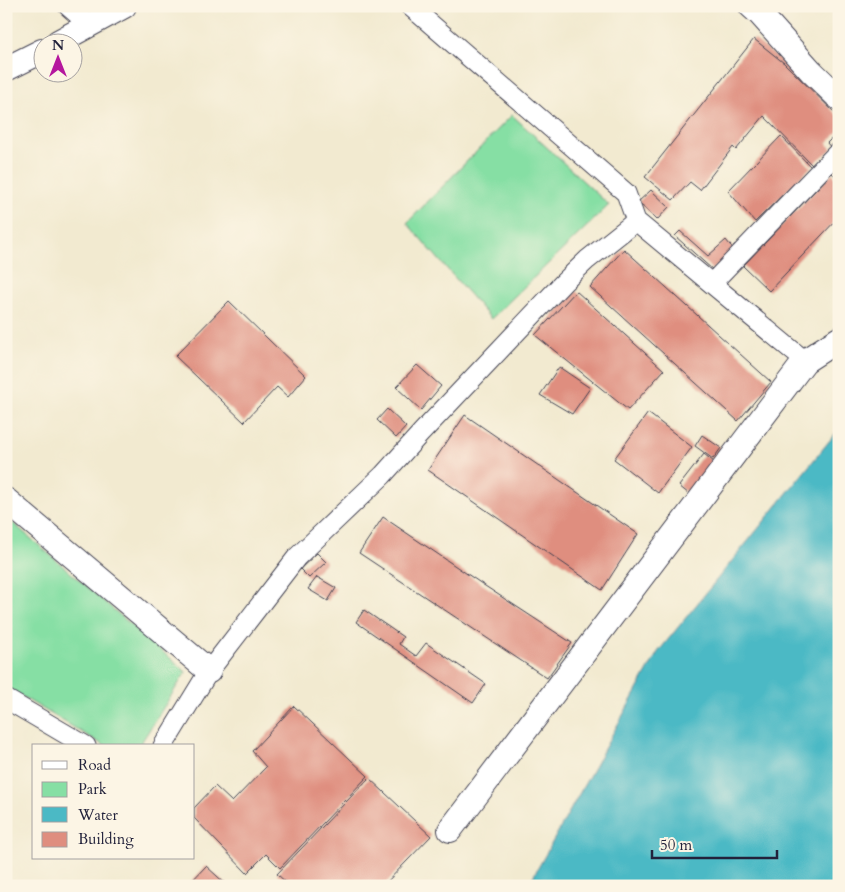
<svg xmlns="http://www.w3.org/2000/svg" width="845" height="892" viewBox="0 0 845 892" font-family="Cardo,serif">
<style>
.green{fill:#86dfa4;stroke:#548070}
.water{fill:#4bb9c5;stroke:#366e80}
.building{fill:#df8e7f}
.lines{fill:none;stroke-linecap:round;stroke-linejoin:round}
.minor-casing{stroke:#414051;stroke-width:21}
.tertiary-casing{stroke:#414051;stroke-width:26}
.minor{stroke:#fff;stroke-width:19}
.tertiary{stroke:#fff;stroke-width:24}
</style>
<rect width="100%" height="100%" fill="#fcf5e5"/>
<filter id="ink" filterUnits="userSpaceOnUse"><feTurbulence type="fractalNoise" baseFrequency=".02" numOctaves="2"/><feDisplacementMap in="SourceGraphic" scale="10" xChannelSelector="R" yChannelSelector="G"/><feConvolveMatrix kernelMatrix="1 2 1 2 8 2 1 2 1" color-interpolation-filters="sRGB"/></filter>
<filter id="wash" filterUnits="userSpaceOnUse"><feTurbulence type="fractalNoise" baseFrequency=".0096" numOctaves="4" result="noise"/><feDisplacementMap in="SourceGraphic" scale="20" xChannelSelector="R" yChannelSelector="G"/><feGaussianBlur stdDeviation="1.12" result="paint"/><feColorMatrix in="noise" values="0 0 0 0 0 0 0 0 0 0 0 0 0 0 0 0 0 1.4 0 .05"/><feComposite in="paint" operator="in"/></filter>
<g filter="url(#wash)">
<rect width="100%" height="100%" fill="#f2ead0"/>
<path class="green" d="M 512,115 L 609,205 L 491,319 L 407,223 Z
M 6,517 L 186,672 L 139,746 L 105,746 L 6,687 Z"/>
<path class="water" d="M 839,429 L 839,886 L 528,886 L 658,652 Z"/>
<g id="blocks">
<path class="building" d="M 754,39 L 784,63 L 839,117 L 839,131 L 827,143 L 832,149 L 812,165 L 764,116 L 736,150 L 733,147 L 700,190 L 690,182 L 673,200 L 645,177 Z
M 781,136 L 811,167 L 755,222 L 728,191 Z
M 832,173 L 839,180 L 839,217 L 769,291 L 743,266 Z
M 651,190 L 669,207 L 657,220 L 638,202 Z
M 680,231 L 708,256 L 726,240 L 734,250 L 713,270 L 675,236 Z
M 624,249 L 771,382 L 738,421 L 590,287 Z
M 576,291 L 664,370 L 628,410 L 535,335 Z
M 229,301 L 306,376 L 288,397 L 277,387 L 244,422 L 175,356 Z
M 417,365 L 441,386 L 421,410 L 396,387 Z
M 559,367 L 590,388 L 572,414 L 540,395 Z
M 387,409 L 406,427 L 396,438 L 377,420 Z
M 648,413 L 692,447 L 658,493 L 614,459 Z
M 465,415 L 638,534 L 602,590 L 428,470 Z
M 702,435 L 721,448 L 713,459 L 695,446 Z
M 704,454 L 714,462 L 689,494 L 679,486 Z
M 383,517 L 482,584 L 572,643 L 547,678 L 359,553 Z
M 317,553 L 326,562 L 309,578 L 300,569 Z
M 317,577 L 336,588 L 328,601 L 308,589 Z
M 364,610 L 403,637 L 399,644 L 416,656 L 426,643 L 486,684 L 473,703 L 356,622 Z
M 294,706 L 368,776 L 280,868 L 266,854 L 247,873 L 194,818 L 194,808 L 215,786 L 232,802 L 266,767 L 252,751 Z
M 369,778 L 431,836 L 383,886 L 290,886 L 277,874 Z
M 206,866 L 228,886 L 187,886 Z"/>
</g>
</g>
<g filter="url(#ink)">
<use href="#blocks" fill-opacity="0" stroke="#414051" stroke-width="1"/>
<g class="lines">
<defs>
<path id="minor" d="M 68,6 L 91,26
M 410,6 L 626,193 L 636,221 L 805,361
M 712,283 L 839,151
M 6,699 L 86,746
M 163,746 L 209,671 L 297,557 L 383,475 L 421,433 L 563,283 L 587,260 L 636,221"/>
<path id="tertiary" d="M 751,6 L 760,14 L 811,71 L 839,98
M 58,42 L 124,6
M 6,69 L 42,51
M 6,500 L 209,671
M 450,830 L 805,361 L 839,339"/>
</defs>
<use href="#minor" class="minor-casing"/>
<use href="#tertiary" class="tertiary-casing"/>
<use href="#minor" class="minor"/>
<use href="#tertiary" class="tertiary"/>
</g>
</g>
<rect width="845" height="892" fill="none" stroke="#fcf5e5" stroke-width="25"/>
<rect x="32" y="744" width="162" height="115" fill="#fcf5e5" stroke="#a5a1a1"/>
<rect x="42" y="761" width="25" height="8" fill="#ffffff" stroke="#a5a1a1"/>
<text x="78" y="770" font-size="15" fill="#22223b">Road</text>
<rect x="42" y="782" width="25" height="15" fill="#86dfa4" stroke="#a5a1a1"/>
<text x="78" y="794" font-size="15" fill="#22223b">Park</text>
<rect x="42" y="807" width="25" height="15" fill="#4bb9c5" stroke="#a5a1a1"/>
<text x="78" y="820" font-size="15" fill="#22223b">Water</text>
<rect x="42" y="832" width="25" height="15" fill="#df8e7f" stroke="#a5a1a1"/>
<text x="78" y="844" font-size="15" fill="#22223b">Building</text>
<g transform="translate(58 58)"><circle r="24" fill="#fcf5e5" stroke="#a5a1a1"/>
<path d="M0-4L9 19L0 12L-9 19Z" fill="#b5179e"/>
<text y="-8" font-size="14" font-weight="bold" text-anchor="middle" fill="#22223b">N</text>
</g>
<path d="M652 850v8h125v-8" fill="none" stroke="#22223b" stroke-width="2.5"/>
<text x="660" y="850" font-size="15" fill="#22223b" stroke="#fcf5e5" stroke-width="4" paint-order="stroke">50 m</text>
</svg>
